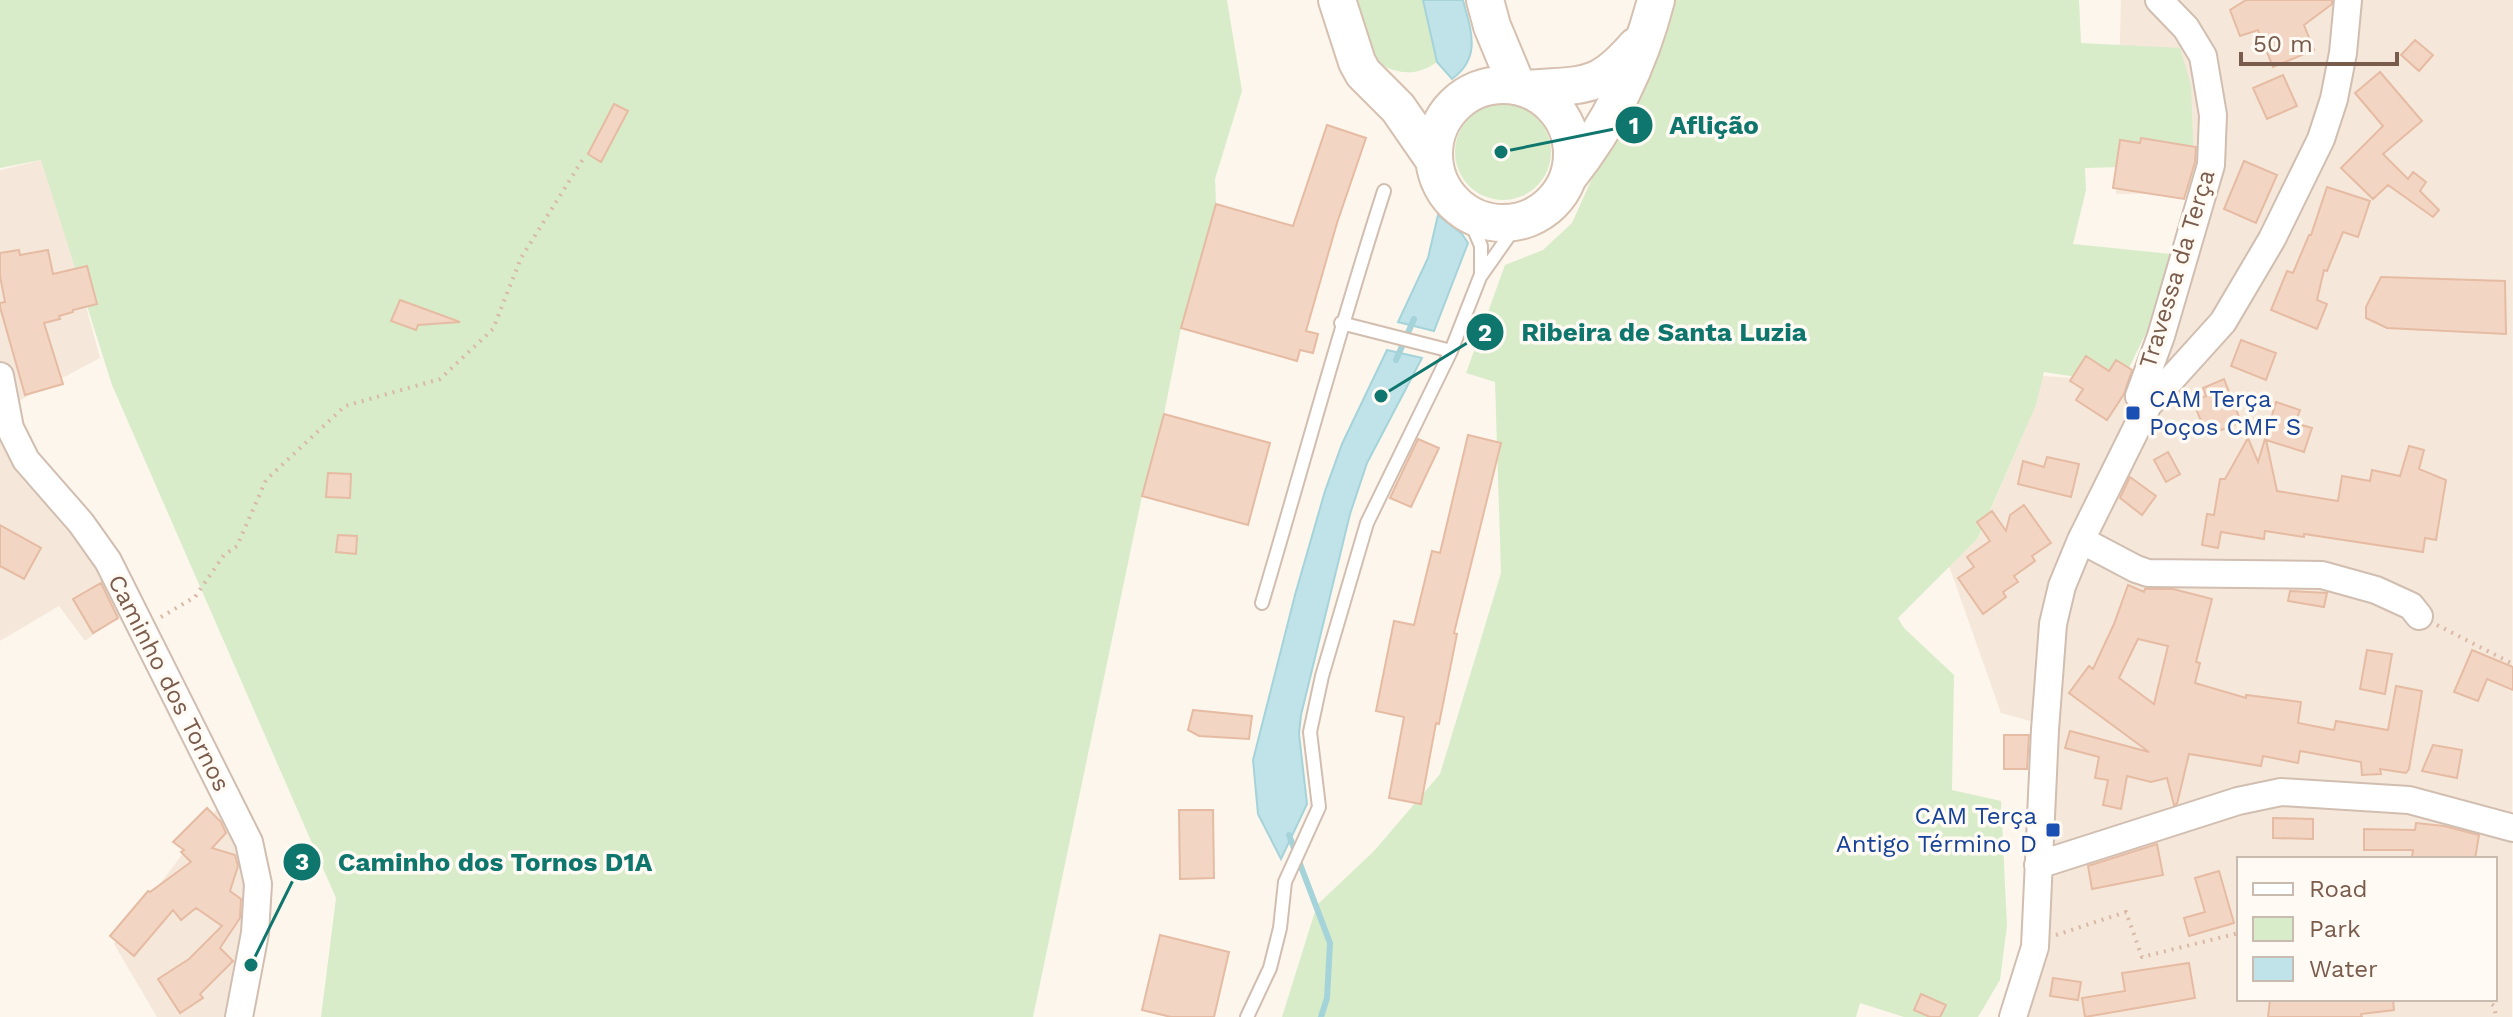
<svg xmlns="http://www.w3.org/2000/svg" width="2513" height="1017" viewBox="0 0 2513 1017" font-family="'Work Sans',sans-serif">
<style>
.residential{fill:#f5e8da;fill-rule:evenodd}
.green{fill:#d8ecc9}
.water{fill:#bfe3e8;stroke:#a5d3da;stroke-width:2}
.lines{fill:none;stroke-linecap:round;stroke-linejoin:round}
.stream{stroke:#a5d3da;stroke-width:6}
.building{fill:#f3d5c3;stroke:#e6bba3;stroke-width:2;fill-rule:evenodd}
.lane-casing{stroke:#d1beb0;stroke-width:16}
.street-casing{stroke:#d1beb0;stroke-width:30}
.secondary-casing{stroke:#d6c0b0;stroke-width:40}
.path{stroke:#d9b8a5;stroke-width:4;stroke-dasharray:2 6;stroke-linecap:butt}
.lane{stroke:#fff;stroke-width:12}
.street{stroke:#fff;stroke-width:26}
.secondary{stroke:#fff;stroke-width:36}
.transit-dot{fill:#1a4fb4;stroke:#fffaf3;stroke-width:3}
.labels{text-anchor:middle;dominant-baseline:central;stroke-width:7;stroke-linejoin:round;paint-order:stroke}
.street-label{font-size:24px;fill:#7a5c4d;stroke:#fffaf3}
.transit-label{font-size:24px;fill:#164399;stroke:#fffaf3;text-anchor:start}
.leader{fill:none;stroke:#0f766e;stroke-width:3}
.callout-dot{fill:#0f766e;stroke:#fffaf3;stroke-width:3}
.mark-label{font-size:24px;text-anchor:middle;font-weight:bold;fill:#fff}
.callout-label{font-size:26px;text-anchor:middle;font-weight:bold;fill:#0f766e;stroke:#fffaf3;stroke-width:7;stroke-linejoin:round;paint-order:stroke}
</style>
<rect width="100%" height="100%" fill="#fdf6ec"/>
<path class="residential" d="M 2121,0 L 2513,0 L 2512,1017 L 2016,1017 L 2038,964 L 2041,724 L 2001,713 L 1949,566 L 1979,537 L 2036,404 L 2042,376 L 2137,382 L 2202,193 L 2116,194 ZM 2239,859 L 2495,859 L 2495,999 L 2239,999 Z
M 46,159 L 100,358 L 15,403 L 13,435 L 129,608 L 85,641 L 59,606 L 0,641 L 0,170 Z
M 225,798 L 252,846 L 238,1017 L 157,1017 L 114,944 Z"/>
<path class="green" d="M 0,0 L 1227,0 L 1242,91 L 1215,179 L 1216,204 L 1181,328 L 1164,414 L 1142,496 L 1033,1017 L 321,1017 L 336,898 L 112,385 L 41,160 L 0,168 Z
M 1353,0 L 1423,0 L 1437,62 C 1412,80 1390,72 1366,56 Z
M 1672,0 L 2079,0 L 2081,43 L 2180,48 L 2191,85 L 2194,165 L 2085,168 L 2086,190 L 2073,244 L 2171,254 L 2147,331 L 2121,384 L 2044,372 L 2036,405 L 1978,538 L 1898,618 L 1904,628 L 1954,675 L 1952,790 L 2001,801 L 2007,926 L 2000,980 L 1978,1017 L 1904,1017 L 1860,1003 L 1856,1017 L 1282,1017 L 1317,905 L 1374,851 L 1440,774 L 1501,573 L 1495,382 L 1466,373 L 1505,265 L 1543,250 L 1572,223 Z
M1455 152a48 48 0 1 1 96 0a48 48 0 1 1-96 0Z"/>
<path class="water" d="M 1423,0 L 1463,0 C 1471,31 1482,57 1452,79 L 1437,62 Z
M 1438,215 L 1462,234 L 1468,243 L 1434,331 L 1398,322 L 1428,258 Z
M 1387,350 L 1422,358 L 1367,463 L 1350,514 L 1301,715 L 1299,734 L 1307,804 L 1281,859 L 1258,814 L 1253,760 L 1295,595 L 1325,491 L 1342,444 Z"/>
<g class="lines">
<path class="stream" d="M 1396,360 L 1414,319
M 1289,835 L 1330,943 L 1327,998 L 1321,1017"/>
</g>
<path class="building" d="M 2246,0 L 2332,0 L 2332,4 L 2304,25 L 2314,50 L 2273,67 L 2258,30 L 2240,36 L 2230,10 Z
M 2415,40 L 2433,55 L 2419,71 L 2401,55 Z
M 2380,72 L 2422,121 L 2383,154 L 2408,179 L 2413,172 L 2426,182 L 2420,191 L 2439,210 L 2433,217 L 2388,185 L 2373,199 L 2341,168 L 2383,126 L 2355,93 Z
M 2283,75 L 2297,106 L 2267,119 L 2253,88 Z
M 614,104 L 628,111 L 601,162 L 588,154 Z
M 1327,125 L 1366,138 L 1337,223 L 1306,331 L 1318,334 L 1313,353 L 1300,350 L 1297,361 L 1181,328 L 1216,204 L 1293,226 Z
M 2141,138 L 2196,147 L 2195,162 L 2184,199 L 2113,188 L 2120,140 L 2140,143 Z
M 2244,161 L 2277,175 L 2256,223 L 2224,209 Z
M 2327,187 L 2370,201 L 2358,237 L 2343,232 L 2327,271 L 2324,270 L 2317,300 L 2327,304 L 2317,329 L 2271,310 L 2287,271 L 2293,273 L 2309,235 L 2311,235 Z
M 19,250 L 20,255 L 48,250 L 53,274 L 87,266 L 97,304 L 73,310 L 73,312 L 59,316 L 60,319 L 44,323 L 63,384 L 25,395 L 0,307 L 0,303 L 5,302 L 0,276 L 0,253 Z
M 2381,277 L 2505,281 L 2506,334 L 2387,328 L 2366,318 L 2366,307 Z
M 400,300 L 460,322 L 418,325 L 416,330 L 391,321 Z
M 2241,340 L 2276,353 L 2266,380 L 2231,366 Z
M 2086,356 L 2109,371 L 2116,360 L 2132,370 L 2124,394 L 2107,420 L 2076,400 L 2083,389 L 2070,381 Z
M 2224,379 L 2241,422 L 2207,436 L 2193,401 L 2206,396 L 2203,388 Z
M 2276,402 L 2300,410 L 2295,423 L 2312,428 L 2304,452 L 2266,440 L 2277,491 L 2338,501 L 2342,476 L 2370,481 L 2372,470 L 2400,476 L 2409,446 L 2424,450 L 2419,469 L 2446,480 L 2436,540 L 2425,538 L 2423,552 L 2304,534 L 2304,537 L 2265,531 L 2264,539 L 2221,532 L 2218,548 L 2202,545 L 2207,514 L 2214,515 L 2220,479 L 2225,479 L 2248,438 L 2258,462 Z
M 1164,414 L 1270,443 L 1248,525 L 1142,496 Z
M 1468,435 L 1501,443 L 1454,633 L 1457,634 L 1439,724 L 1436,723 L 1421,804 L 1389,798 L 1404,717 L 1376,711 L 1394,621 L 1414,625 L 1432,551 L 1440,553 Z
M 1418,439 L 1439,448 L 1411,507 L 1390,498 Z
M 2168,452 L 2180,474 L 2166,482 L 2154,460 Z
M 2047,457 L 2079,464 L 2071,497 L 2018,484 L 2023,461 L 2044,467 Z
M 328,473 L 351,474 L 350,498 L 326,497 Z
M 2130,477 L 2156,496 L 2142,515 L 2120,498 Z
M 2024,505 L 2051,543 L 2032,556 L 2035,561 L 2014,576 L 2018,582 L 2003,592 L 2006,597 L 1983,614 L 1958,578 L 1974,567 L 1967,557 L 1990,541 L 1977,522 L 1992,511 L 2006,531 L 2010,515 Z
M 0,525 L 41,548 L 24,579 L 0,566 Z
M 338,535 L 357,536 L 356,554 L 336,552 Z
M 101,583 L 118,618 L 93,633 L 73,599 Z
M 2128,585 L 2144,592 L 2145,589 L 2173,589 L 2212,599 L 2196,662 L 2200,663 L 2195,683 L 2246,698 L 2246,695 L 2301,702 L 2298,723 L 2334,730 L 2336,721 L 2388,730 L 2396,686 L 2422,691 L 2409,769 L 2406,773 L 2380,769 L 2381,774 L 2362,775 L 2361,762 L 2300,751 L 2298,763 L 2263,756 L 2261,766 L 2189,754 L 2177,804 L 2174,805 L 2167,778 L 2151,782 L 2127,776 L 2121,809 L 2103,805 L 2108,780 L 2095,778 L 2099,757 L 2065,748 L 2070,731 L 2149,752 L 2069,693 L 2089,666 L 2093,669 L 2114,624 ZM 2138,639 L 2168,646 L 2154,704 L 2119,678 Z
M 2290,591 L 2327,593 L 2324,607 L 2288,601 Z
M 2367,650 L 2392,654 L 2385,694 L 2360,689 Z
M 2472,650 L 2513,667 L 2513,690 L 2487,679 L 2478,701 L 2454,692 Z
M 1193,710 L 1252,716 L 1249,739 L 1199,736 L 1188,730 Z
M 2004,735 L 2029,735 L 2027,769 L 2004,769 Z
M 2433,745 L 2462,750 L 2457,778 L 2422,771 Z
M 207,808 L 221,822 L 226,833 L 212,848 L 235,855 L 238,866 L 230,891 L 241,899 L 240,918 L 220,948 L 233,961 L 200,994 L 203,998 L 180,1013 L 158,979 L 189,959 L 222,926 L 196,908 L 181,920 L 173,910 L 134,956 L 110,936 L 148,891 L 150,892 L 191,862 L 181,852 L 184,850 L 173,842 Z
M 1179,810 L 1213,810 L 1214,878 L 1180,879 Z
M 2273,818 L 2313,819 L 2313,839 L 2273,838 Z
M 2416,823 L 2444,826 L 2479,835 L 2475,859 L 2434,859 L 2412,857 L 2413,850 L 2364,850 L 2364,829 L 2415,830 Z
M 2157,844 L 2163,875 L 2092,889 L 2088,866 Z
M 2219,871 L 2234,923 L 2189,936 L 2184,918 L 2205,912 L 2195,878 Z
M 1160,935 L 1229,952 L 1214,1017 L 1171,1017 L 1142,1010 Z
M 2189,963 L 2195,998 L 2085,1017 L 2082,998 L 2125,991 L 2122,973 Z
M 2053,978 L 2081,982 L 2078,1000 L 2050,996 Z
M 1921,994 L 1946,1005 L 1940,1017 L 1930,1017 L 1914,1010 Z
M 2270,999 L 2393,999 L 2394,1010 L 2361,1014 L 2362,1017 L 2268,1017 Z"/>
<g class="lines">
<defs>
<path id="lane" d="M 1467,213 L 1481,246 L 1481,274
M 1341,323 L 1451,351
M 1262,603 C 1303,465 1340,327 1384,191
M 1247,1017 L 1270,968 L 1280,928 L 1285,882 L 1319,807 L 1310,732 L 1322,676 L 1367,523 L 1451,351 L 1480,277 L 1520,220"/>
<path id="street" d="M 0,376 L 10,428 L 26,460 L 81,523 L 108,561 L 249,842 L 258,884 L 255,933 L 239,1017
M 2148,405 L 2139,396 L 2161,336 L 2211,165 L 2213,115 L 2203,56 L 2186,28 L 2159,0
M 2081,540 L 2136,569 L 2148,573 L 2322,575 L 2376,590 L 2411,606 L 2419,616
M 2038,865 L 2238,801 L 2281,792 L 2409,800 L 2513,828
M 2013,1017 L 2035,947 L 2045,730 L 2053,624 L 2062,586 L 2081,540 L 2148,405 L 2223,322 L 2272,239 L 2321,139 L 2334,99 L 2343,53 L 2348,0"/>
<path id="secondary" d="M 1337,0 L 1357,62 L 1363,73 L 1398,108 L 1434,160
M 1485,0 L 1492,26 L 1517,86
M1434 154a69 69 0 1 1 138 0a69 69 0 1 1-138 0Z
M 1528,89 C 1584,84 1597,91 1636,46
M 1569,176 C 1611,123 1639,66 1656,0"/>
</defs>
<use href="#lane" class="lane-casing"/>
<use href="#street" class="street-casing"/>
<use href="#secondary" class="secondary-casing"/>
<path class="path" d="M 161,617 L 195,597 L 224,555 L 237,546 L 266,480 L 345,406 L 440,379 L 493,329 L 521,258 L 583,159
M 2437,625 L 2513,664
M 2056,935 L 2126,912 L 2142,957 L 2239,933
M 2486,999 L 2494,1006 L 2496,1017"/>
<use href="#lane" class="lane"/>
<use href="#street" class="street"/>
<use href="#secondary" class="secondary"/>
</g>
<g class="transit-dot">
<rect x="2125" y="405" width="16" height="16" rx="4"/>
<rect x="2045" y="822" width="16" height="16" rx="4"/>
</g>
<g class="labels">
<g class="street-label">
<text transform="translate(2177 269) rotate(-73)">Travessa da Terça</text>
<text transform="translate(169 683) rotate(63)">Caminho dos Tornos</text>
</g>
<g class="transit-label">
<text x="2149" y="399">CAM Terça<tspan x="2149" dy="28">Poços CMF S</tspan></text>
<text x="2037" y="816" text-anchor="end">CAM Terça<tspan x="2037" dy="28">Antigo Término D</tspan></text>
</g>
</g>
<path class="leader" d="M1501 152L1634 125M1381 396L1485 332M251 965L302 862"/>
<g class="callout-dot">
<circle cx="1501" cy="152" r="8"/>
<circle cx="1381" cy="396" r="8"/>
<circle cx="251" cy="965" r="8"/>
<circle cx="1634" cy="125" r="20"/>
<circle cx="1485" cy="332" r="20"/>
<circle cx="302" cy="862" r="20"/>
</g>
<g class="mark-label">
<text x="1634" y="134">1</text>
<text x="1485" y="341">2</text>
<text x="302" y="870">3</text>
</g>
<g class="callout-label">
<text x="1714" y="134">Aflição</text>
<text x="1664" y="341">Ribeira de Santa Luzia</text>
<text x="495" y="871">Caminho dos Tornos D1A</text>
</g>
<rect x="2237" y="857" width="260" height="144" fill="#fffaf3" stroke="#cabbb1" stroke-width="2"/>
<rect x="2253" y="883" width="40" height="12" fill="#ffffff" stroke="#cabbb1" stroke-width="2"/>
<text x="2309" y="897" font-size="24" fill="#7a5c4d">Road</text>
<rect x="2253" y="917" width="40" height="24" fill="#d8ecc9" stroke="#cabbb1" stroke-width="2"/>
<text x="2309" y="937" font-size="24" fill="#7a5c4d">Park</text>
<rect x="2253" y="957" width="40" height="24" fill="#bfe3e8" stroke="#cabbb1" stroke-width="2"/>
<text x="2309" y="977" font-size="24" fill="#7a5c4d">Water</text>
<path d="M2241 52v12h156v-12" fill="none" stroke="#7a5c4d" stroke-width="4"/>
<text x="2253" y="52" font-size="24" fill="#7a5c4d" stroke="#fffaf3" stroke-width="6" paint-order="stroke">50 m</text>
</svg>
